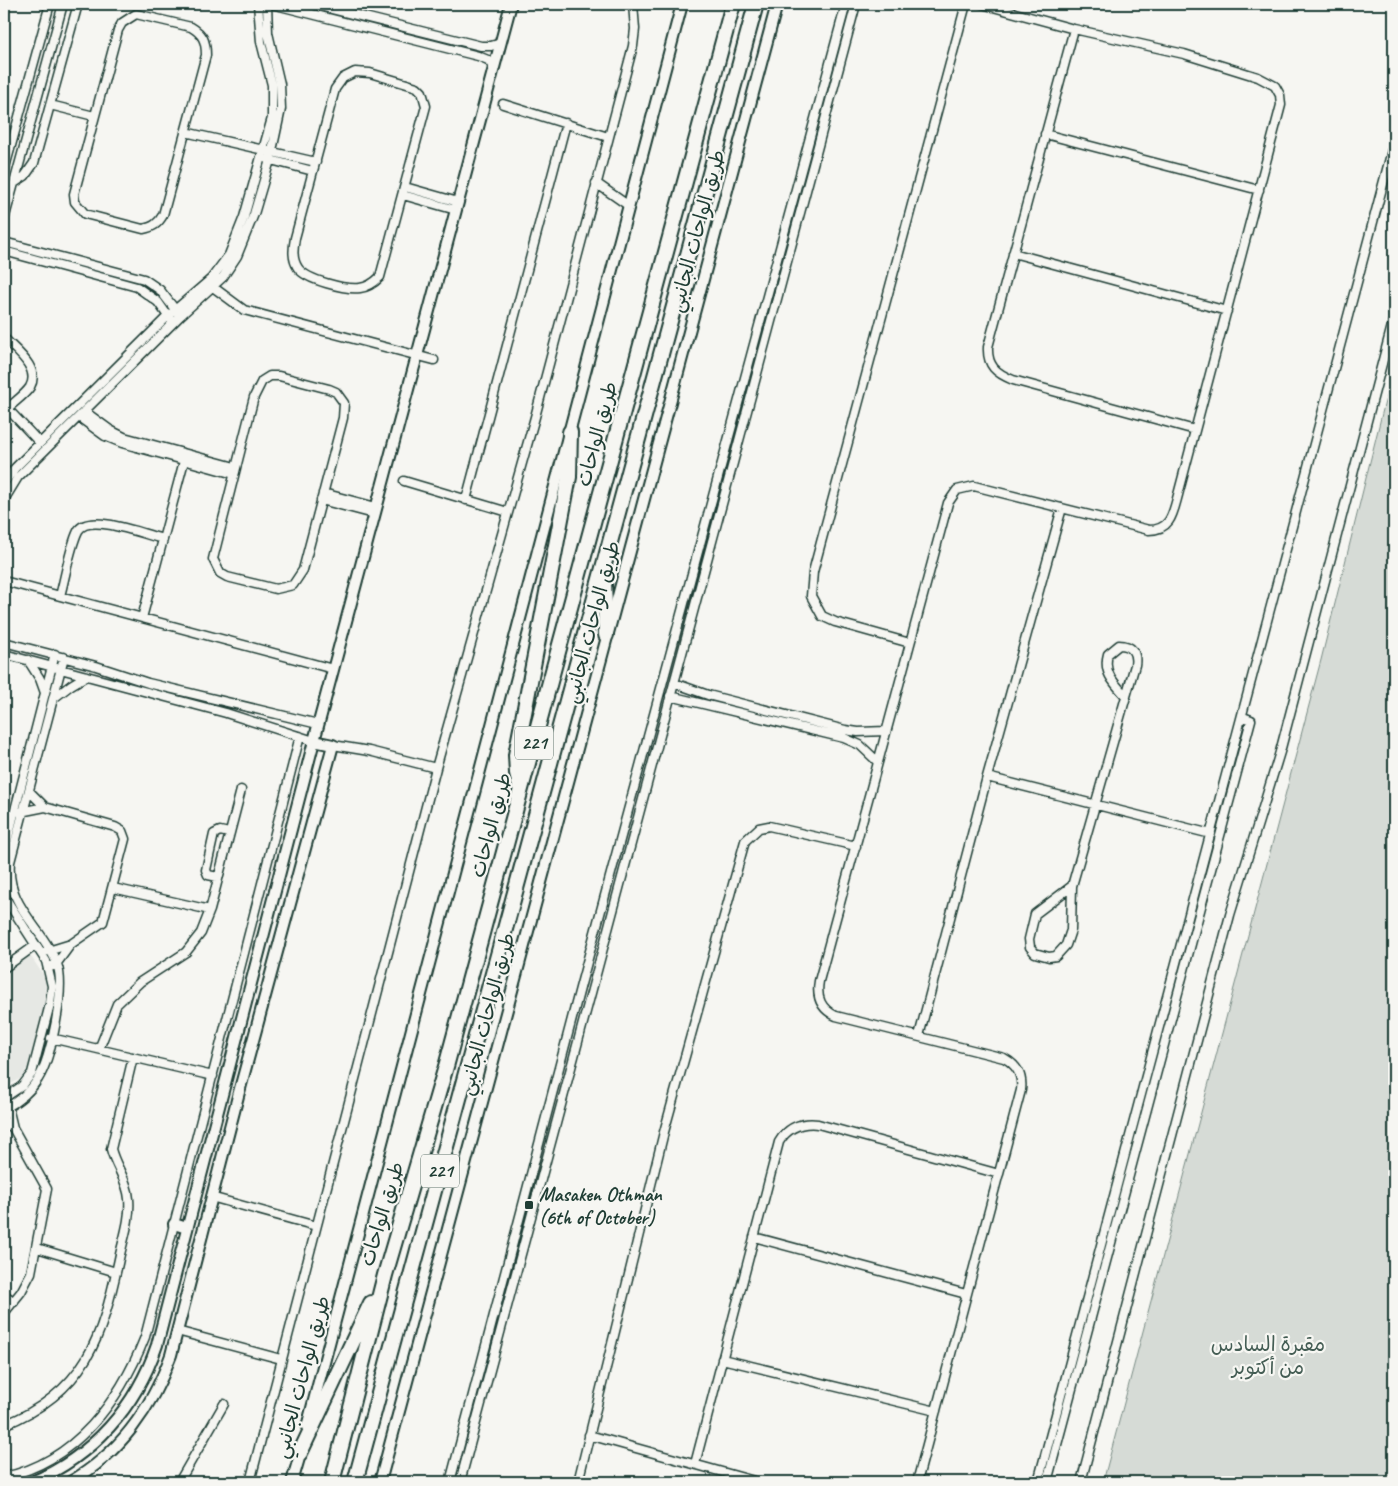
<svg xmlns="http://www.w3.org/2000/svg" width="1398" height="1486" viewBox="0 0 1398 1486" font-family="Caveat,'Playpen Sans Arabic',sans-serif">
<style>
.built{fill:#e6e8e4}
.green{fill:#d6dbd6;stroke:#7a8c85}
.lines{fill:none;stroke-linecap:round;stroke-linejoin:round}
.street-casing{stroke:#1f3d34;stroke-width:11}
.secondary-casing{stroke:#1f3d34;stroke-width:14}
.highway-casing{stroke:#1f3d34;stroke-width:18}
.street{stroke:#f6f6f2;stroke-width:8}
.secondary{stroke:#f6f6f2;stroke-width:10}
.highway{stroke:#f6f6f2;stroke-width:14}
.poi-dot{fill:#1f3d34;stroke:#f6f6f2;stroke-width:2}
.labels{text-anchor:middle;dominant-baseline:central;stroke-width:4.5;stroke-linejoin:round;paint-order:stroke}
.shield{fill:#f6f6f2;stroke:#60746d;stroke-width:1}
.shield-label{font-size:19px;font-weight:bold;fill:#1f3d34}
.street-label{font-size:20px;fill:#1f3d34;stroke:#f6f6f2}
.poi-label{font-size:20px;font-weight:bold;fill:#1f3d34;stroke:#f6f6f2;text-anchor:start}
.park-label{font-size:20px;fill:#445d54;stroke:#f6f6f2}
</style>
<rect width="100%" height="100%" fill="#f6f6f2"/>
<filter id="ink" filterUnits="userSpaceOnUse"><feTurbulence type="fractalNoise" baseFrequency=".02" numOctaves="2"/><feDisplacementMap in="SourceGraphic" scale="10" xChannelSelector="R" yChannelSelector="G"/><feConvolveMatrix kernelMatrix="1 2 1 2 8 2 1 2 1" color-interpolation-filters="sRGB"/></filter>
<g filter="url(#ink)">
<path class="built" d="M 30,955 L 46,979 L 46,998 L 28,1067 L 21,1078 L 4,1088 L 4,974 Z"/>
<path class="green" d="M 1394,365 L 1394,1482 L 1103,1482 L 1321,660 Z"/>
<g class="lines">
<defs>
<path id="street" d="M 272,4 L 478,56 L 488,60 L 494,68
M 312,4 L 481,46 L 491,46 L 501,43
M 136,14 L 191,27 C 203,34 206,41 206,55 L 163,215 C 158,224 153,227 143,229 L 85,214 L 75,202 L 74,194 L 118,30 L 122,23 Z
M 1074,29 L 988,347 C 987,366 996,373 1013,380 L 1195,430
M 355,72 L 370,73 L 417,87 L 422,92 L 426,106 L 380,277 C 374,283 368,287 360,288 C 346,290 306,280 298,268 C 292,259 293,249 295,238 L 335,89 L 343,78 Z
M 503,104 L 608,137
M 50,105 L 94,116
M 185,132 L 316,162
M 1045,134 L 1259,190
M 267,159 L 313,171
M 4,171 L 50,4
M 596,183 L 629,206
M 13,184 L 25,176 L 34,163 L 78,4
M 405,187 L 458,202
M 403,195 L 456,210
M 4,220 L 63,4
M 4,242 L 144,279 L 160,290 L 177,312
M 4,251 L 137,287 L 158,302 L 170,319
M 1013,253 L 1227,311
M 213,287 L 244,310 L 434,360
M 4,338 C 15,350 41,368 30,387 C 25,395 14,402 7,409
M 270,376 L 279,376 L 329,389 L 336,392 L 344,403 L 343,418 L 303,570 L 293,585 L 276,589 L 227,577 L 220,573 L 213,559 L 254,397 L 262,381 Z
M 4,405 L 40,443
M 84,411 L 110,430 L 124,437 L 235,467
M 79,417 L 105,436 L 122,443 L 234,474
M 404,481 L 508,512
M 4,483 L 15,468 L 168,316 L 211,279 L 229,255 L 244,217 L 272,118 L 272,85 L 261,42 L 258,4
M 323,493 L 376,507
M 4,500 L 18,477 L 180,316 L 223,277 L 237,256 L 254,214 L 270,160 L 281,109 L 280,84 L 268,33 L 267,4
M 321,500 L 374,514
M 466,500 L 566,123
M 4,581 L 333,669
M 60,596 C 65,578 70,547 78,531 C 88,512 146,535 163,539
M 142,618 L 184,461
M 4,642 L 96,666 L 148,683 L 318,724
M 910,643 L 835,622 L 822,616 L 811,596 L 813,572 L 966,4
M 4,654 L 226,713 L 314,741
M 28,660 L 40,679 L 45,693
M 674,683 L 708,695 L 845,730 L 858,732 L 886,731
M 670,696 L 844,738 L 860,745 L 878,762
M 54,698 L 71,685 L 86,676
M 333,745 L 369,751 L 436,768
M 987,777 L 1211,834
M 29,791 L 45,807 L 115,827 L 122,831 L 125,839 L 103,922 L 71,944 L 57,963 L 49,968
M 20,812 L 45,807
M 4,853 L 55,654
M 218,877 L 208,875 L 206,870 L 214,834 L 220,831 L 229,833
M 1072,886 L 1071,930 L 1066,945 L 1056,956 L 1049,957 L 1035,953 L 1030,947 L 1029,939 L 1035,914 L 1072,886 L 1135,665 C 1137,653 1132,645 1119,645 L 1108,654 C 1103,672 1113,682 1125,695
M 113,888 L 210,910
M 4,896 L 46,961 L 52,986 L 50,1004 L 32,1073 L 22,1086 L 4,1098
M 45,952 L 71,944
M 4,968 L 36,945
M 919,1036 L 987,777 L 1062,508
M 51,1038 L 213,1076
M 99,1049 L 117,1004 L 140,982 L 186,952 L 201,933 L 210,910 L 241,790
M 4,1109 C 17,1102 30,1092 38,1079 C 51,1059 66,987 57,964 C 43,927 6,907 10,862 L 64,657
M 4,1122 L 13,1128
M 211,1197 L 316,1226
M 754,1237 L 966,1294
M 37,1248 L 116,1272
M 4,1294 L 14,1302
M 4,1313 L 21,1292 L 31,1273 L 47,1189 L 13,1128 L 8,1107
M 177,1331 L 281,1359
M 722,1359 L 936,1411
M 4,1425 C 86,1392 102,1338 119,1259 C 123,1240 131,1218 129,1199 C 128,1181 115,1166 111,1149 L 133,1057
M 589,1435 L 758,1482
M 695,1464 L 779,1142 C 788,1127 801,1122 818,1124 L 999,1174
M 4,1477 C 75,1462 120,1401 145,1337 L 300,736
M 179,1482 L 224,1404
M 250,1482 L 436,768 L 535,417 L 633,46 L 635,29 L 633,4
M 450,1482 L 580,988 L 846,4
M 460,1482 L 856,4
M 578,1482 L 664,1132 L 745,841 L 759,828 L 769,826 L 856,846
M 917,1482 L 1021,1090 C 1023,1075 1017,1065 1004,1058 L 836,1016 C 821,1009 816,998 819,981 L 948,503 L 957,490 L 974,486 L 1149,530 C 1171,530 1173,513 1178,495 L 1281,105 L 1280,95 L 1275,86 L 1258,77 L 1184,54 L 1074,29 L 982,4
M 1038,1482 L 1394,143
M 1047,1482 L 1251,720 L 1243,717
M 1081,1482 L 1230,915 L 1280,752 L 1394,318"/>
<path id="secondary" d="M 174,1224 L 187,1228
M 307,1427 L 682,4
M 32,1482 C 93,1456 136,1407 157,1345 L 314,741 L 511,4
M 70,1482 C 119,1454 152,1408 171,1355 L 238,1096 L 333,745 L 314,741
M 292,1482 L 302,1448
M 380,1482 L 777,4"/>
<path id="highway" d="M 604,581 L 606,635
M 520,788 L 517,773 L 516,755 L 569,477 L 570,432
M 300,1453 L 371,1303
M 332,1482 L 385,1275 L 447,1063 L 733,4
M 355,1482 L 756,4"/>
</defs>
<use href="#street" class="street-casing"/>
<use href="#secondary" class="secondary-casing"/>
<use href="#highway" class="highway-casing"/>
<use href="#street" class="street"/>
<use href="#secondary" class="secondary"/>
<use href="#highway" class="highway"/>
</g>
</g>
<rect class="poi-dot" x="524" y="1200" width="10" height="10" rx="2.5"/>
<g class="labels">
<g class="shield">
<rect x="515" y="726.5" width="38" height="33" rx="4"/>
<rect x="421" y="1154.5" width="38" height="33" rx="4"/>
</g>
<g class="shield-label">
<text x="534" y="743">221</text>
<text x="440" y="1171">221</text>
</g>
<g class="street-label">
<text transform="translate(697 231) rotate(-75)">طريق الواحات الجانبي</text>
<text transform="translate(597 434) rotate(-75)">طريق الواحات</text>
<text transform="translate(592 622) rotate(-75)">طريق الواحات الجانبي</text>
<text transform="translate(491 825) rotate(-75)">طريق الواحات</text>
<text transform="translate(487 1014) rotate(-75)">طريق الواحات الجانبي</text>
<text transform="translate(382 1214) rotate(-73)">طريق الواحات</text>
<text transform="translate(302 1377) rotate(-75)">طريق الواحات الجانبي</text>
</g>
<g class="poi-label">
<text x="539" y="1194">Masaken Othman<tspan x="539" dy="23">(6th of October)</tspan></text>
</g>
<g class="park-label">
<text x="1268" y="1344">مقبرة السادس<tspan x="1268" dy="23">من أكتوبر</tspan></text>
</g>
</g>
<rect width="1398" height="1486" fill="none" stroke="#f6f6f2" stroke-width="20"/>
<rect x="10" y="10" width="1378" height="1466" fill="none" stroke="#1f3d34" stroke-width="2" filter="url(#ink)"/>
</svg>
